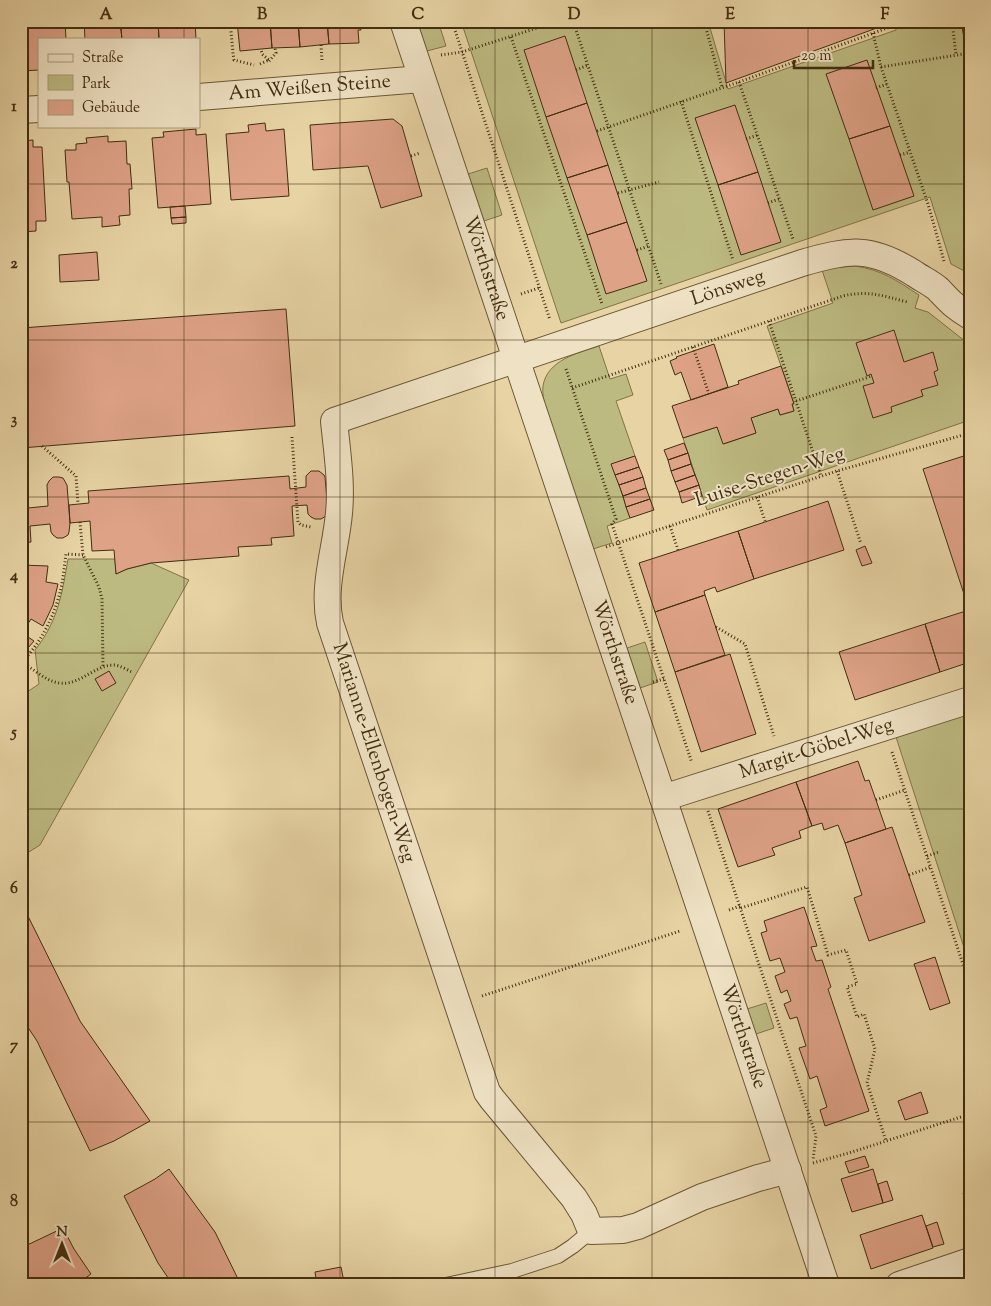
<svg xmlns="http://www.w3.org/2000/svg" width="991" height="1306" viewBox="0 0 991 1306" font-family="'Sorts Mill Goudy',serif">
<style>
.green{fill:#bdba81;stroke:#807448}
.building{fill:#dea287;stroke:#422e10}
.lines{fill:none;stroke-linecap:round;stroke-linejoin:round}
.service-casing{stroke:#6b5735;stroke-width:16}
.minor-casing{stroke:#6b5735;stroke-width:28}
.path{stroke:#422e10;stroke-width:3;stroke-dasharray:1 2.5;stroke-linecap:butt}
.service{stroke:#efe2c4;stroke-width:14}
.minor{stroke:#efe2c4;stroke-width:26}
.grid{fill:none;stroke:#422e10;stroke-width:1;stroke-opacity:0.55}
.labels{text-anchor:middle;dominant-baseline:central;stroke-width:4;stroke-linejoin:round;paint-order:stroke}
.street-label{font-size:20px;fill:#422e10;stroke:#efe2c4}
.neatline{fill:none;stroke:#422e10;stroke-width:2}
.grid-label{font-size:16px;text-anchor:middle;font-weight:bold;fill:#422e10}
</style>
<rect width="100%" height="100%" fill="#e7d3a4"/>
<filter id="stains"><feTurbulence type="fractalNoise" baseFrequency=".004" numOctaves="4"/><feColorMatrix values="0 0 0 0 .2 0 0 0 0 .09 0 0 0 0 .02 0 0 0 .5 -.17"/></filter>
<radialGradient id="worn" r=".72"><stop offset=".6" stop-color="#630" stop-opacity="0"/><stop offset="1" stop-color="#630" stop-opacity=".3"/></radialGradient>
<path class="green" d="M 417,21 L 438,21 L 446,46 L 427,51 Z
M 461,21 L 708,21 L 728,89 L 896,30 L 896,21 L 970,21 L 970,274 L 951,264 L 930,197 L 561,323 Z
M 487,168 L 502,215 L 484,221 L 468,174 Z
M 855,266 C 882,270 896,280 919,295 L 915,308 L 928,312 L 970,345 L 970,420 L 707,510 L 683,438 L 717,427 L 724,444 L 756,433 L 751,418 L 778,409 L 780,415 L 794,411 L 792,404 L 794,403 L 767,326 L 833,303 L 822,270 L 831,268 Z
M 599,346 L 610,379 L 626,374 L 633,395 L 616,401 L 635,456 L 612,464 L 630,518 L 607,526 L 612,543 L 593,549 L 545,407 C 544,400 542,393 543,386 C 547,360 578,353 599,346 Z
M 68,559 L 115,559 L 116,574 L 127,569 L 151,563 L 189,580 L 40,845 L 21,857 L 21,696 L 39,684 L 35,650 C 58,621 62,594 68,559 Z
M 645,642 L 658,682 L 640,688 L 627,648 Z
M 970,713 L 970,966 L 896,737 Z
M 766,1003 L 774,1028 L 756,1034 L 747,1009 Z"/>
<path class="building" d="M 21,21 L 65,21 L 66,39 L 39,39 L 39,70 L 21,71 Z
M 84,21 L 120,21 L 122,39 L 85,39 Z
M 120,21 L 158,21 L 159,39 L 122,39 Z
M 158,21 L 195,21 L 196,39 L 159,39 Z
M 237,21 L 270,21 L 272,48 L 240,51 Z
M 270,21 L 298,21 L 300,47 L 272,48 Z
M 298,21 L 327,21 L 329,44 L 300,47 Z
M 327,21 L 360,21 L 361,30 L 358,30 L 359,43 L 329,44 Z
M 724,21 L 885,21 L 885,25 L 726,83 Z
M 961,21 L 970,21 L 970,38 L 964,38 Z
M 565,36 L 587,103 L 546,117 L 524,50 Z
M 867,60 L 890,126 L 849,139 L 826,74 Z
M 587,103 L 608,165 L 567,178 L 546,117 Z
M 735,105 L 758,172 L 718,185 L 695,118 Z
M 393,119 L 402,126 L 422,196 L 381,208 L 368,166 L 313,170 L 310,125 Z
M 265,123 L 266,131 L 284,129 L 289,196 L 231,200 L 226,134 L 249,132 L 248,125 Z
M 890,126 L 914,196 L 873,210 L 849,139 Z
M 196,129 L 196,135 L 206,134 L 211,204 L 158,208 L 152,138 L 164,137 L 163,132 Z
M 108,136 L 108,142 L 126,141 L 127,164 L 130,164 L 132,189 L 129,189 L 130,215 L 119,216 L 120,225 L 102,227 L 102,217 L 72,219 L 69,182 L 67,182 L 65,150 L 76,150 L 76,144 L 87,143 L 86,138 Z
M 33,140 L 33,147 L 42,147 L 46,221 L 36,221 L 36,231 L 21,232 L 21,141 Z
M 608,165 L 627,222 L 587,235 L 567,178 Z
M 758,172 L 781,242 L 741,255 L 718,185 Z
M 185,206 L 186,217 L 171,218 L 170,207 Z
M 186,217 L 186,223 L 172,224 L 171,218 Z
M 627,222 L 647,281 L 606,294 L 587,235 Z
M 97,252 L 99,280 L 60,282 L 59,255 Z
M 286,309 L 295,426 L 21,448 L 21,328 Z
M 894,330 L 904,362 L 933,352 L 938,370 L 934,372 L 938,385 L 921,390 L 923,396 L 891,407 L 892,412 L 873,418 L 863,386 L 874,383 L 871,374 L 867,376 L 856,343 Z
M 714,344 L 728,387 L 691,400 L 681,372 L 675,375 L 670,361 L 677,358 L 676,357 Z
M 781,366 L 794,404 L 792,404 L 794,411 L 780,415 L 778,409 L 751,418 L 756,433 L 723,444 L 717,427 L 683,438 L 672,406 L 739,384 L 738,381 Z
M 684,443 L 688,453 L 668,460 L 664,450 Z
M 688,453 L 691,464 L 671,471 L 668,460 Z
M 970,454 L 970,588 L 963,591 L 923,469 Z
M 635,456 L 639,467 L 615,475 L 611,464 Z
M 691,464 L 695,475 L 675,482 L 671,471 Z
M 639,467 L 643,477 L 619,485 L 615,475 Z
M 311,471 L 319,471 L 324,475 L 325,477 L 328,512 L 326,516 L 321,519 L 315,519 L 311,517 L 308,514 L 307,505 L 292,506 L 294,536 L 271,538 L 272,545 L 238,547 L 239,556 L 151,563 L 127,569 L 116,574 L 114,550 L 92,551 L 90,521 L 70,523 L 69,505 L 89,503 L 88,491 L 289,476 L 290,489 L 306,487 L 306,476 Z
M 695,475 L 699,485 L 679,492 L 675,482 Z
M 53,477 L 59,477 L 63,478 L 67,485 L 70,523 L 69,532 L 68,535 L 63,538 L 57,538 L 53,535 L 51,532 L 50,524 L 30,526 L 31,542 L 21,543 L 21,497 L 28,496 L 28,508 L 48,506 L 47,485 L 49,481 Z
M 643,477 L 646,488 L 623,496 L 619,485 Z
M 699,485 L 702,496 L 682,503 L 679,492 Z
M 646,488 L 650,499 L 626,507 L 623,496 Z
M 650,499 L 654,510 L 630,518 L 626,507 Z
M 828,501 L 844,550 L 754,579 L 738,531 Z
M 738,531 L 754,579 L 717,592 L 715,587 L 704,591 L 705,595 L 655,612 L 639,563 Z
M 865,546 L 872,563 L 862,566 L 856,550 Z
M 21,565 L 48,566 L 46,582 L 58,584 L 53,605 L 43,626 L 31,619 L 22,633 L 34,641 L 21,656 Z
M 970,588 L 970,610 L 969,610 L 963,591 Z
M 705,595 L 725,655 L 675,672 L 655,612 Z
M 969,610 L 970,662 L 940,672 L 925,624 Z
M 925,624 L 940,672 L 855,700 L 839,652 Z
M 730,654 L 756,734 L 701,752 L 675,672 Z
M 109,671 L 116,683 L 102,691 L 95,679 Z
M 858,761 L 865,781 L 869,780 L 886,829 L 845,843 L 838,825 L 824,830 L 822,823 L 812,826 L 796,782 Z
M 796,782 L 812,826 L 799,831 L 801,838 L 772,848 L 775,855 L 738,867 L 718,809 Z
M 892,827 L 925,922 L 869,941 L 854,898 L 862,895 L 845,843 Z
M 21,902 L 80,1021 L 150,1121 L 114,1141 L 90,1151 L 37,1041 L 21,1017 Z
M 804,907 L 817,946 L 811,947 L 816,961 L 822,960 L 831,987 L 828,989 L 869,1111 L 825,1126 L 820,1110 L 827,1107 L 817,1076 L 810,1079 L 799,1048 L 806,1046 L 797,1017 L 790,1019 L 784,1004 L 791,1001 L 787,990 L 781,993 L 775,976 L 785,972 L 781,961 L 780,958 L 770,961 L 761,933 L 767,931 L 764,921 Z
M 935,957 L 950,1003 L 930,1010 L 914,964 Z
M 921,1092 L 928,1113 L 905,1120 L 898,1101 Z
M 865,1156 L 869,1167 L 849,1173 L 845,1162 Z
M 169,1169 L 215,1232 L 241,1285 L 173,1285 L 158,1263 L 124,1196 L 155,1179 Z
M 873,1169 L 883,1203 L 852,1212 L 841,1179 Z
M 887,1181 L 893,1200 L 883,1203 L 878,1184 Z
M 970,1191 L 970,1214 L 963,1193 Z
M 922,1215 L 933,1248 L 871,1269 L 860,1235 Z
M 937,1222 L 944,1244 L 933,1247 L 926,1226 Z
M 63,1228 L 74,1249 L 91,1274 L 76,1285 L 21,1285 L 21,1248 Z
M 341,1267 L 344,1282 L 328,1285 L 317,1285 L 315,1272 Z"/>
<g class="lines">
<defs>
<path id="service" d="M 446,1285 L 512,1271 L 558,1256 L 573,1246 L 591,1231"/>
<g id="minor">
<path id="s1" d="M 403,21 L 826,1285"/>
<path id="s2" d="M 199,97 L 422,79"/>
<path d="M 21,110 L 39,109"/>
<path id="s3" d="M 663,798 L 970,700"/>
<path id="s4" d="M 788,1170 L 758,1178 L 702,1197 L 638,1226 L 623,1230 L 591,1231 L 584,1214 L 574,1198 L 492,1099 L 487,1092 L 330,623 C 322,586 336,549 339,513 C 342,483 337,451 334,421 L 802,263 C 850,249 871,246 915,274 C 922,279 931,283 938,289 C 943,294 948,300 954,305 C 959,309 965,313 970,316"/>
<path d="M 899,1285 L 970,1261"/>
</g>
</defs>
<use href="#service" class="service-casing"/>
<use href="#minor" class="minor-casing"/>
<path class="path" d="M 230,21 L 233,53 L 234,60 L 254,65
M 452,21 L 550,320
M 573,21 L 661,284
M 704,21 L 722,87
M 952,21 L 956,55
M 361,25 L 378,23
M 873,33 L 881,67 L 928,204 L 944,261
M 511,37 L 602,304
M 321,45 L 322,61
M 441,55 L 462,52 L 559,21
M 269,61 L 276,53 L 275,48
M 260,64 L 269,60 L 262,54 L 261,49
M 881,67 L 970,53
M 576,70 L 588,65
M 739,82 L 793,239
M 876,88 L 887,84
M 681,101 L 733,260
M 597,131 L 739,82 L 890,27 L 890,21
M 746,139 L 758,135
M 900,155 L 910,152
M 411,156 L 420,153
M 618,193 L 659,182
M 768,203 L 779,199
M 637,250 L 649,246
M 521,294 L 539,288
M 769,321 L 821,476
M 693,347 L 709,394
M 566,369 L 616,519 L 612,524 L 692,763
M 572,388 L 843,296 C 868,290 884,296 907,302
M 796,401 L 872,376
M 292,437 L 298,522 L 301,525 L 311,527
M 42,446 L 76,476 L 78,504
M 837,471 L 861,544
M 757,497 L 765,521
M 80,522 L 83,555 L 99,587 L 102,599 L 103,667
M 670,526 L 678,550
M 606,547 L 837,471 L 970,433
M 716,627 L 745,644 L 774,736
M 22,662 C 33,669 46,681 59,683 C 80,686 94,665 114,665 C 120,665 127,670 132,672
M 21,663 C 39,645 52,621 59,596 C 63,583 64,568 66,554 L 83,555
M 653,682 L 664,679
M 892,752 L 970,985
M 876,800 L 905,790
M 708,811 L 816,1136 L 813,1160
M 927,856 L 939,852
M 909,875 L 931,867
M 741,908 L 807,887 L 828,955 L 846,950 L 857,984 L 847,987 L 857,1017 L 864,1014 L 875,1049 L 867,1083 L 886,1141
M 729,910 L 740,906
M 482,996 L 680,931
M 813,1163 L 852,1152 L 970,1114"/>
<use href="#service" class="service"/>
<use href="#minor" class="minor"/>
</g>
<path class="grid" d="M 184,21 L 184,39M 340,21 L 340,1285M 495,21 L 495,1285M 652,21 L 652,1285M 808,21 L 808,1285M 184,126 L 184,1285M 21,184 L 970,184M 21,340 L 970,340M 21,497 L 970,497M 21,653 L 970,653M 21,809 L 970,809M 21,966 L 970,966M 21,1122 L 970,1122"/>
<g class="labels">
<g class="street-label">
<text stroke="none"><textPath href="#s2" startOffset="111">Am Weißen Steine</textPath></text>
<text stroke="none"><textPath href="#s1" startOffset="261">Wörthstraße</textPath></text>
<text stroke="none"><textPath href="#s4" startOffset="1496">Lönsweg</textPath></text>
<text transform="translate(770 478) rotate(-18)">Luise-Stegen-Weg</text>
<text stroke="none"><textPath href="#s1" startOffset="666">Wörthstraße</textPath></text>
<text stroke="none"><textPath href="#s3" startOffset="161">Margit-Göbel-Weg</textPath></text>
<text transform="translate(373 753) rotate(72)">Marianne-Ellenbogen-Weg</text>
<text stroke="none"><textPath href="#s1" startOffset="1071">Wörthstraße</textPath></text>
</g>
</g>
<rect width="991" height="1306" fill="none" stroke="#e7d3a4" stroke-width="55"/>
<rect x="38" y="38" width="162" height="90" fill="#efe2c4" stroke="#aa9a7c"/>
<rect x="48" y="54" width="25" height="8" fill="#efe2c4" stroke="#aa9a7c"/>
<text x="82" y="62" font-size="15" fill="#422e10">Straße</text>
<rect x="48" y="75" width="25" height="15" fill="#bdba81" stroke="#aa9a7c"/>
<text x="82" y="88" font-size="15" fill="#422e10">Park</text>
<rect x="48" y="100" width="25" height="15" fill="#dea287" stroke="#aa9a7c"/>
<text x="82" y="112" font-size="15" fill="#422e10">Gebäude</text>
<g transform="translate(62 1244)" stroke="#efe2c4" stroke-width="4" paint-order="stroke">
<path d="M0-4L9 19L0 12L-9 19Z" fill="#422e10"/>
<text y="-8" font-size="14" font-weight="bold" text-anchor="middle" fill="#422e10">N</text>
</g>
<path d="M794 60v8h79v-8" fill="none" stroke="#422e10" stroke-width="2.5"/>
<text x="801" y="60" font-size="15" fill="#422e10" stroke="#efe2c4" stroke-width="4" paint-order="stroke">20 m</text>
<rect x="28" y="28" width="936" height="1250" class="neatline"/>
<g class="grid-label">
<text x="106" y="19">A</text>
<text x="262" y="19">B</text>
<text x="418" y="19">C</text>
<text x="574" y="19">D</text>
<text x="730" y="19">E</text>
<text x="885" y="19">F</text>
<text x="14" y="111">1</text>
<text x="14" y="268">2</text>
<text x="14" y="424">3</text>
<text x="14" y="580">4</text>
<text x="14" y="737">5</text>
<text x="14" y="893">6</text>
<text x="14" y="1050">7</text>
<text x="14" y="1206">8</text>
</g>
<rect width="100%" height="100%" filter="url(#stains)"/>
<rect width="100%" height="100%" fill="url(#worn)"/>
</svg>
